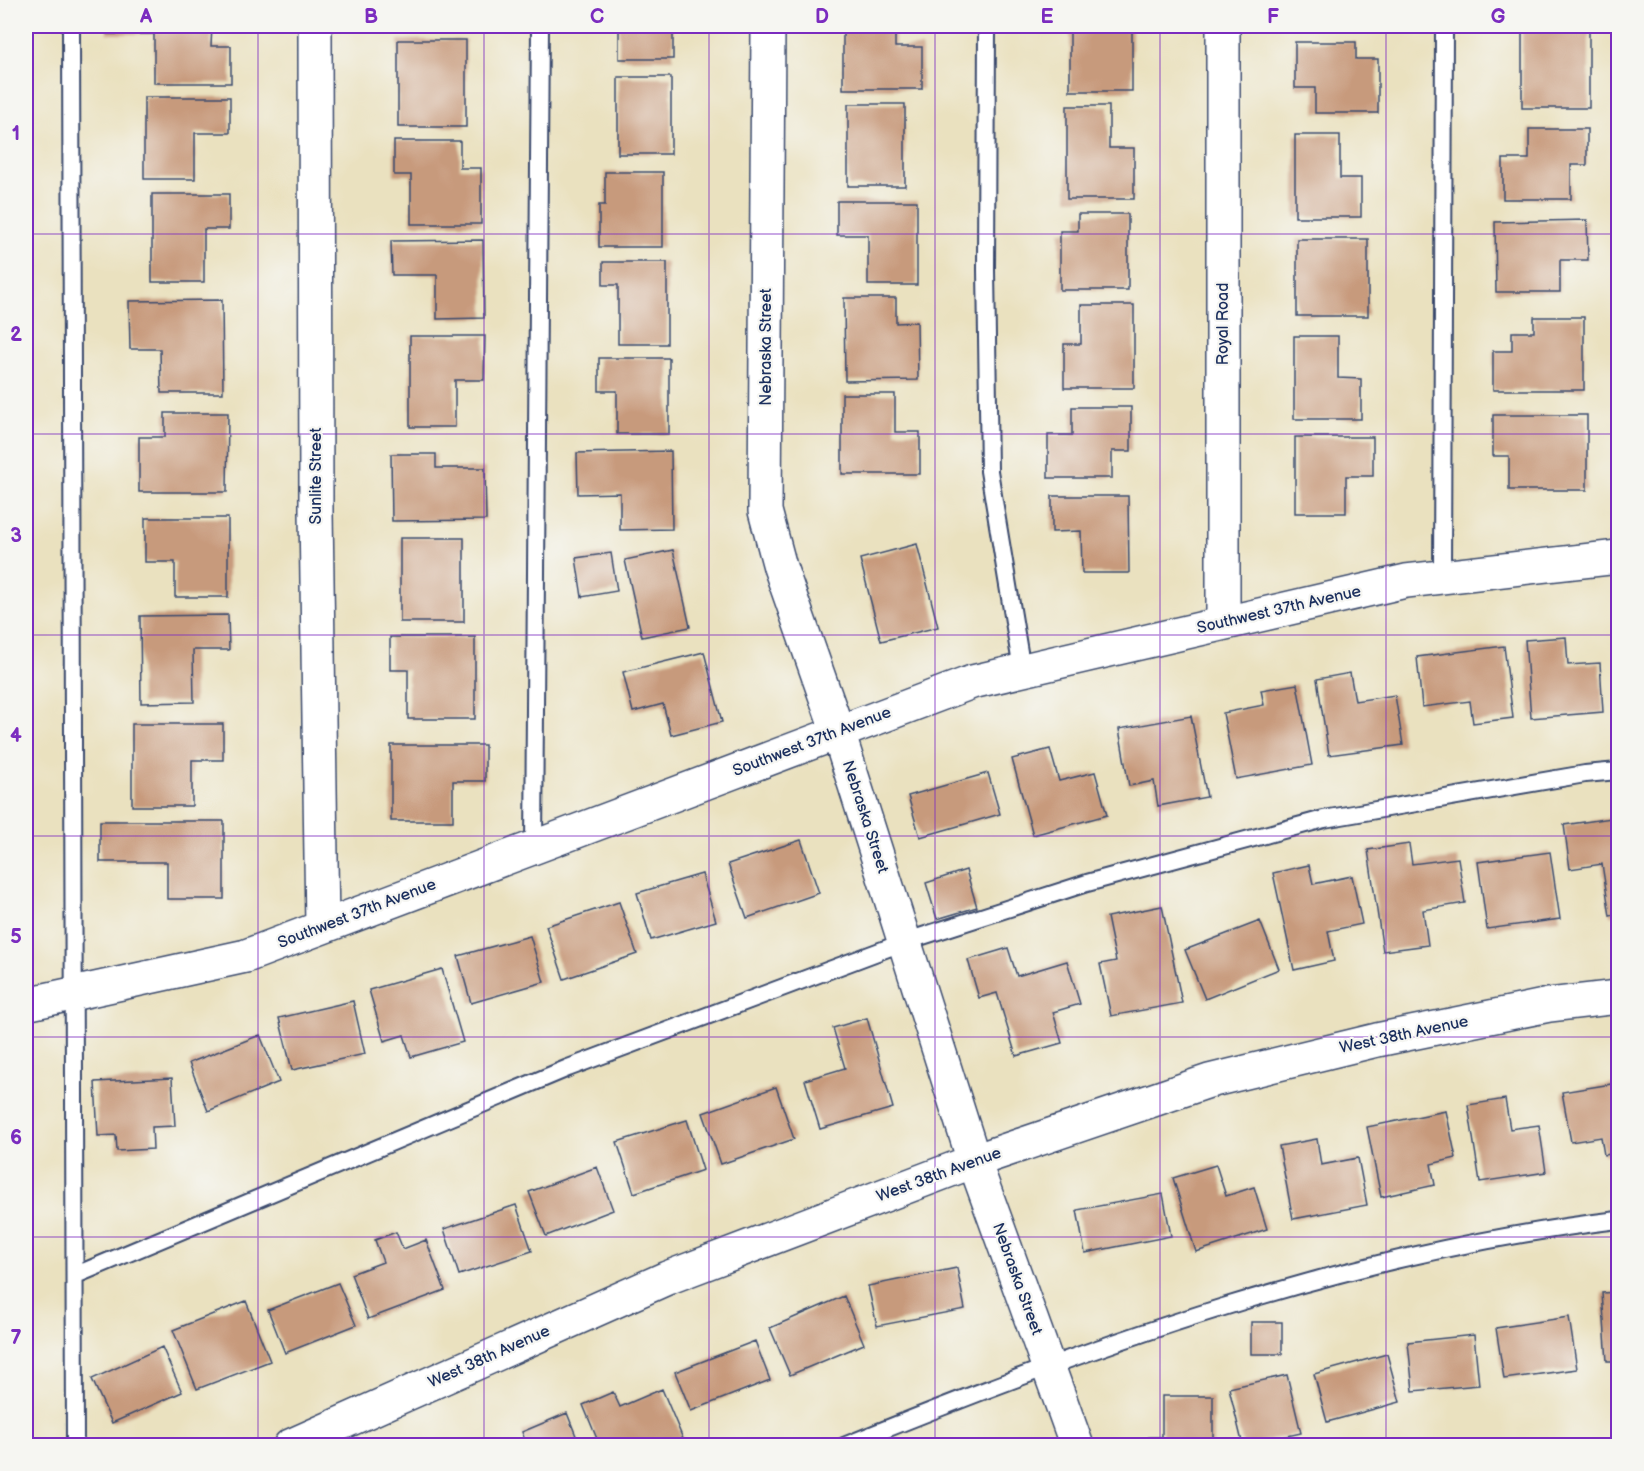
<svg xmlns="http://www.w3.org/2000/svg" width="1644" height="1471" viewBox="0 0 1644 1471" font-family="'Balsamiq Sans',sans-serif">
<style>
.building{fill:#c79a7b}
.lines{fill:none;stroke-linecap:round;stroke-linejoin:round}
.service-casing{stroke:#3a4a6d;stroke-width:20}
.minor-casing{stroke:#3a4a6d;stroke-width:36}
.service{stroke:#fff;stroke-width:16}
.minor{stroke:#fff;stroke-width:33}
.grid{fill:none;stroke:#7b2cbf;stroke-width:1.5;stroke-opacity:0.55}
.labels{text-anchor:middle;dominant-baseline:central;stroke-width:4.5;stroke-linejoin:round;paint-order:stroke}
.street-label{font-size:16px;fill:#1b2f5e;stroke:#f6f6f2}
.neatline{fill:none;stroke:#7b2cbf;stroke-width:2}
.grid-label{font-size:20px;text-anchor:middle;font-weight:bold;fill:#7b2cbf}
</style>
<rect width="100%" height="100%" fill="#f6f6f2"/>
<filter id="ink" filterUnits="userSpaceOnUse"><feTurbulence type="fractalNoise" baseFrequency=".0167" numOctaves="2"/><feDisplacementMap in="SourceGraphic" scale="12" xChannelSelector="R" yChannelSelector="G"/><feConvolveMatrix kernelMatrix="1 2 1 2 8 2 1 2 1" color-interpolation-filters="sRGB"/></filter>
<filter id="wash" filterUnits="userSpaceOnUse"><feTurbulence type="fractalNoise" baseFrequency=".008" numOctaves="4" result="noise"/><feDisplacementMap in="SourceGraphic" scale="24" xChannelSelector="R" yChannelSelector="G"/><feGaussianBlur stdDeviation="1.35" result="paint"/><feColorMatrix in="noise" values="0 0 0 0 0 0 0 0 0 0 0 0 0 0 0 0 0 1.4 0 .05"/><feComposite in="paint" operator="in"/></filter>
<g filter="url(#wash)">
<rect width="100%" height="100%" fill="#eae1bf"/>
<g id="blocks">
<path class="building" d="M 107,26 L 212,26 L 211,46 L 231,46 L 231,83 L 154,83 L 154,34 L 107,34 Z
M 619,26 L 673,26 L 673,59 L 619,59 Z
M 843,26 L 895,26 L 895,47 L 922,47 L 922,89 L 843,89 Z
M 1070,26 L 1132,26 L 1132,91 L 1070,91 Z
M 1522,26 L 1589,26 L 1589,108 L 1522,108 Z
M 398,40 L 466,40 L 466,127 L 398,127 Z
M 1295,42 L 1356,42 L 1356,59 L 1378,59 L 1378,113 L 1315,113 L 1315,88 L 1295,88 Z
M 618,77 L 671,77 L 671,154 L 618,154 Z
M 144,97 L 230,97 L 230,133 L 195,133 L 195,179 L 144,179 Z
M 848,104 L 905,104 L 905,186 L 848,186 Z
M 1067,106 L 1109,106 L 1109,148 L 1134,148 L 1134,199 L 1067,199 Z
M 1529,129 L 1587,129 L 1587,165 L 1571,165 L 1571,199 L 1503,199 L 1503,159 L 1529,159 Z
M 1295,135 L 1340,135 L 1340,178 L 1361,178 L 1361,217 L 1295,217 Z
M 394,141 L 460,141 L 460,168 L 481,168 L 481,224 L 411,224 L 411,175 L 394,175 Z
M 605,172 L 663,172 L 663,247 L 599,247 L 599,205 L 605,205 Z
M 152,194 L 229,194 L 229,229 L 204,229 L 204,282 L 152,282 Z
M 837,201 L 917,201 L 917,285 L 868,285 L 868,235 L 837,235 Z
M 1078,214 L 1128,214 L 1128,290 L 1060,290 L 1060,231 L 1078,231 Z
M 1587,220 L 1588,260 L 1560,260 L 1560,292 L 1496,292 L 1495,222 Z
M 1297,239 L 1368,239 L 1368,316 L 1297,316 Z
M 483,240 L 484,318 L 437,319 L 437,275 L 392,275 L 391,241 Z
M 603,262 L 667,262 L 667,344 L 618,344 L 618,285 L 603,285 Z
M 844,298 L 896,298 L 896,323 L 917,322 L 918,380 L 845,381 Z
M 222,300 L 223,393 L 161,393 L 160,349 L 130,349 L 129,301 Z
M 1081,305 L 1134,305 L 1134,388 L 1064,388 L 1064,344 L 1081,344 Z
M 1534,317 L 1584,317 L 1584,390 L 1493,390 L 1493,351 L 1512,351 L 1512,332 L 1534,332 Z
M 410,336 L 485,336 L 484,380 L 455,380 L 455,427 L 410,427 Z
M 1294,336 L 1338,336 L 1338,378 L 1361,379 L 1361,419 L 1294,419 Z
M 599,358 L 669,358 L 669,434 L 617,434 L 617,391 L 599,391 Z
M 842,394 L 895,394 L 895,432 L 920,432 L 920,474 L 842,474 Z
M 1072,407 L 1131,407 L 1131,451 L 1112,451 L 1112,478 L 1048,478 L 1048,435 L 1072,435 Z
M 165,413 L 228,413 L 227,492 L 139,492 L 139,437 L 165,437 Z
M 1493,415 L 1587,415 L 1587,490 L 1509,490 L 1509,456 L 1493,456 Z
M 1295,437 L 1373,437 L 1373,476 L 1346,476 L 1346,513 L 1295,513 Z
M 671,451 L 672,529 L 620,530 L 620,493 L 578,494 L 577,453 Z
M 391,454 L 436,454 L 436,468 L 485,468 L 486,520 L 392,521 Z
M 1052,496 L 1128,496 L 1129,573 L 1082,573 L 1081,531 L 1052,532 Z
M 145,518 L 228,518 L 228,597 L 175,597 L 175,562 L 145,562 Z
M 400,538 L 464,538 L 464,622 L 400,622 Z
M 917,544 L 938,627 L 881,641 L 860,559 Z
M 673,550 L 690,627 L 642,637 L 625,560 Z
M 611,553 L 617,591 L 582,597 L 576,558 Z
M 228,615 L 229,650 L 193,650 L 194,702 L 141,703 L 140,616 Z
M 390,637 L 475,637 L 475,719 L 408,719 L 408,670 L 390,670 Z
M 1566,637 L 1568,665 L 1600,663 L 1603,712 L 1531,718 L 1525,640 Z
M 1504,646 L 1513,718 L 1473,723 L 1470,701 L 1422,707 L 1417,657 Z
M 704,652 L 722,722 L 671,735 L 663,704 L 633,712 L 623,672 Z
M 1350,673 L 1355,701 L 1395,695 L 1403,745 L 1329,755 L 1317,679 Z
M 1297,684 L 1312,765 L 1236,779 L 1223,713 L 1264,705 L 1261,690 Z
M 1191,716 L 1207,797 L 1158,806 L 1154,781 L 1129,786 L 1119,729 Z
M 132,724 L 223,724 L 223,760 L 192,760 L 192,806 L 132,806 Z
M 391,745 L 485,745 L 485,781 L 453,781 L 453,821 L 391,821 Z
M 1050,749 L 1059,781 L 1095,772 L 1107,815 L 1033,835 L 1012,759 Z
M 988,773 L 1000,814 L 920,837 L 908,796 Z
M 1618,817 L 1618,914 L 1610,916 L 1602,864 L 1570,869 L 1564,825 Z
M 100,821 L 224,821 L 224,899 L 167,899 L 167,862 L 100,862 Z
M 801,840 L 819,893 L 747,918 L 728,864 Z
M 1409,844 L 1412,864 L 1458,858 L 1465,903 L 1423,910 L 1428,945 L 1383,951 L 1368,850 Z
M 1550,852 L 1560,919 L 1487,929 L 1478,862 Z
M 1309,865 L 1313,884 L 1352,876 L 1362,924 L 1328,931 L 1334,961 L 1294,970 L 1273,873 Z
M 966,870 L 977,907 L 937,919 L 926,883 Z
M 702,874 L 716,921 L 651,940 L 637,893 Z
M 619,902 L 637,954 L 564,979 L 546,926 Z
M 1162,906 L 1182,1003 L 1111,1016 L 1100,964 L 1116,961 L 1107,917 Z
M 1260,921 L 1279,969 L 1205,999 L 1185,950 Z
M 530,936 L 544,982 L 471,1003 L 458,956 Z
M 1008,948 L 1017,976 L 1067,961 L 1080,1004 L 1053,1012 L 1062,1043 L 1016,1056 L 997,993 L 979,998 L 968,960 Z
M 442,969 L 463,1042 L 411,1057 L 404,1035 L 384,1041 L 369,990 Z
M 353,1001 L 365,1054 L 292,1070 L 279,1018 Z
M 867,1018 L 893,1108 L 820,1129 L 805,1080 L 845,1068 L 833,1028 Z
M 260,1035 L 279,1082 L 208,1111 L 189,1063 Z
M 172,1078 L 175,1126 L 152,1127 L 153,1149 L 117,1151 L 116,1135 L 98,1136 L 95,1082 Z
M 1618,1083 L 1618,1153 L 1604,1155 L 1601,1137 L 1571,1142 L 1562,1092 Z
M 776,1087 L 794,1139 L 721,1164 L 703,1113 Z
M 1505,1099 L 1510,1129 L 1539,1125 L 1546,1172 L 1480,1182 L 1468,1105 Z
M 1446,1111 L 1456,1158 L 1431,1164 L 1435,1185 L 1381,1197 L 1367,1127 Z
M 687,1120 L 703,1170 L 634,1193 L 617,1142 Z
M 1317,1139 L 1321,1165 L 1358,1158 L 1367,1205 L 1293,1219 L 1279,1146 Z
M 1216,1165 L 1226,1196 L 1254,1187 L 1267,1229 L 1196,1252 L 1173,1178 Z
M 597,1167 L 613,1210 L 546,1236 L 529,1192 Z
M 1163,1194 L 1171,1236 L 1085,1253 L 1077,1210 Z
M 516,1205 L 532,1251 L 459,1275 L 444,1229 Z
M 396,1232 L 403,1249 L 426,1240 L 445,1290 L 368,1319 L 351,1274 L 383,1262 L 375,1240 Z
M 957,1268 L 965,1309 L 877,1326 L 868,1286 Z
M 338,1283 L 356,1325 L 285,1353 L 268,1310 Z
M 1618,1292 L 1618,1361 L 1607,1361 L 1602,1293 Z
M 844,1296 L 864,1344 L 790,1375 L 770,1328 Z
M 246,1301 L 270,1361 L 197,1389 L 173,1330 Z
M 1569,1317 L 1577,1369 L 1504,1379 L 1496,1328 Z
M 1251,1322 L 1282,1322 L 1282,1354 L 1251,1354 Z
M 1474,1335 L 1479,1385 L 1413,1391 L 1408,1342 Z
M 755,1341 L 770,1380 L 691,1411 L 675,1372 Z
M 162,1347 L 182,1392 L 112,1423 L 92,1379 Z
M 1387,1354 L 1400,1402 L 1327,1422 L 1314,1374 Z
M 1287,1375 L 1301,1433 L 1243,1446 L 1229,1388 Z
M 662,1389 L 686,1446 L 600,1446 L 583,1405 L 613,1392 L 620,1407 Z
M 1162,1396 L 1213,1396 L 1213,1446 L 1149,1446 L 1149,1437 L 1162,1437 Z
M 567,1413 L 580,1446 L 527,1446 L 522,1432 Z"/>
</g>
</g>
<g filter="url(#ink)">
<use href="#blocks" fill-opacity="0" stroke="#3a4a6d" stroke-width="1.5"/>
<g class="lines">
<defs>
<path id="service" d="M 71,26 L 75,1446
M 987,26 L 986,270 L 989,471 L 1022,670
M 1442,577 L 1444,26
M 534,847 L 540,26
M 76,1275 L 568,1068 L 904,942 L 1087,883 L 1324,819 L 1585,774 L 1618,771
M 844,1446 C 1094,1344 1350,1252 1618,1220"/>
<path id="minor" d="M 315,26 L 316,511 L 322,927
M 768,26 L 765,511 L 780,567 L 838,732 L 974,1161 L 1077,1446
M 1223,623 L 1223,26
M 26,1004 L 246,956 L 972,682 L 1406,581 L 1618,557
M 290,1446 L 667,1278 L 974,1161 L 1209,1081 L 1377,1040 L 1549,1005 L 1618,997"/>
</defs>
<use href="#service" class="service-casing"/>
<use href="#minor" class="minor-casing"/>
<use href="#service" class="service"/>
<use href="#minor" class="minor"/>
</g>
</g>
<path class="grid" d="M 258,26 L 258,1446M 484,26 L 484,1446M 709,26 L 709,1446M 935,26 L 935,1446M 1160,26 L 1160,1446M 1386,26 L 1386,1446M 26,234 L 1618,234M 26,434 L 1618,434M 26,635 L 1618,635M 26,836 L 1618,836M 26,1037 L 1618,1037M 26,1237 L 1618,1237"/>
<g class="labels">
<g class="street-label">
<text transform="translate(1223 324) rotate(-90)">Royal Road</text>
<text transform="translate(766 347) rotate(-90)">Nebraska Street</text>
<text transform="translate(316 476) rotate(-90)">Sunlite Street</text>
<text transform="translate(1279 610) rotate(-13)">Southwest 37th Avenue</text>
<text transform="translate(812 742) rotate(-21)">Southwest 37th Avenue</text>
<text transform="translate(865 817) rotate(72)">Nebraska Street</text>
<text transform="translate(357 914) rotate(-21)">Southwest 37th Avenue</text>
<text transform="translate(1404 1035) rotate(-12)">West 38th Avenue</text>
<text transform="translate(939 1175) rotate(-20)">West 38th Avenue</text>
<text transform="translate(1017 1279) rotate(70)">Nebraska Street</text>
<text transform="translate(489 1357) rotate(-24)">West 38th Avenue</text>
</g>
</g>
<rect width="1644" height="1471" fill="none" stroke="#f6f6f2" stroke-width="66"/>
<rect x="33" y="33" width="1578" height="1405" class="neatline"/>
<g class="grid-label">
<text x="146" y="23">A</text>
<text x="371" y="23">B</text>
<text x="597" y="23">C</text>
<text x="822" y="23">D</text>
<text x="1047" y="23">E</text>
<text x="1273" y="23">F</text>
<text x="1498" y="23">G</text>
<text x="16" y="140">1</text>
<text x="16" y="341">2</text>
<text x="16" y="542">3</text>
<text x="16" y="742">4</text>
<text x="16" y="943">5</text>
<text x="16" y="1144">6</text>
<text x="16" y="1344">7</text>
</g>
</svg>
